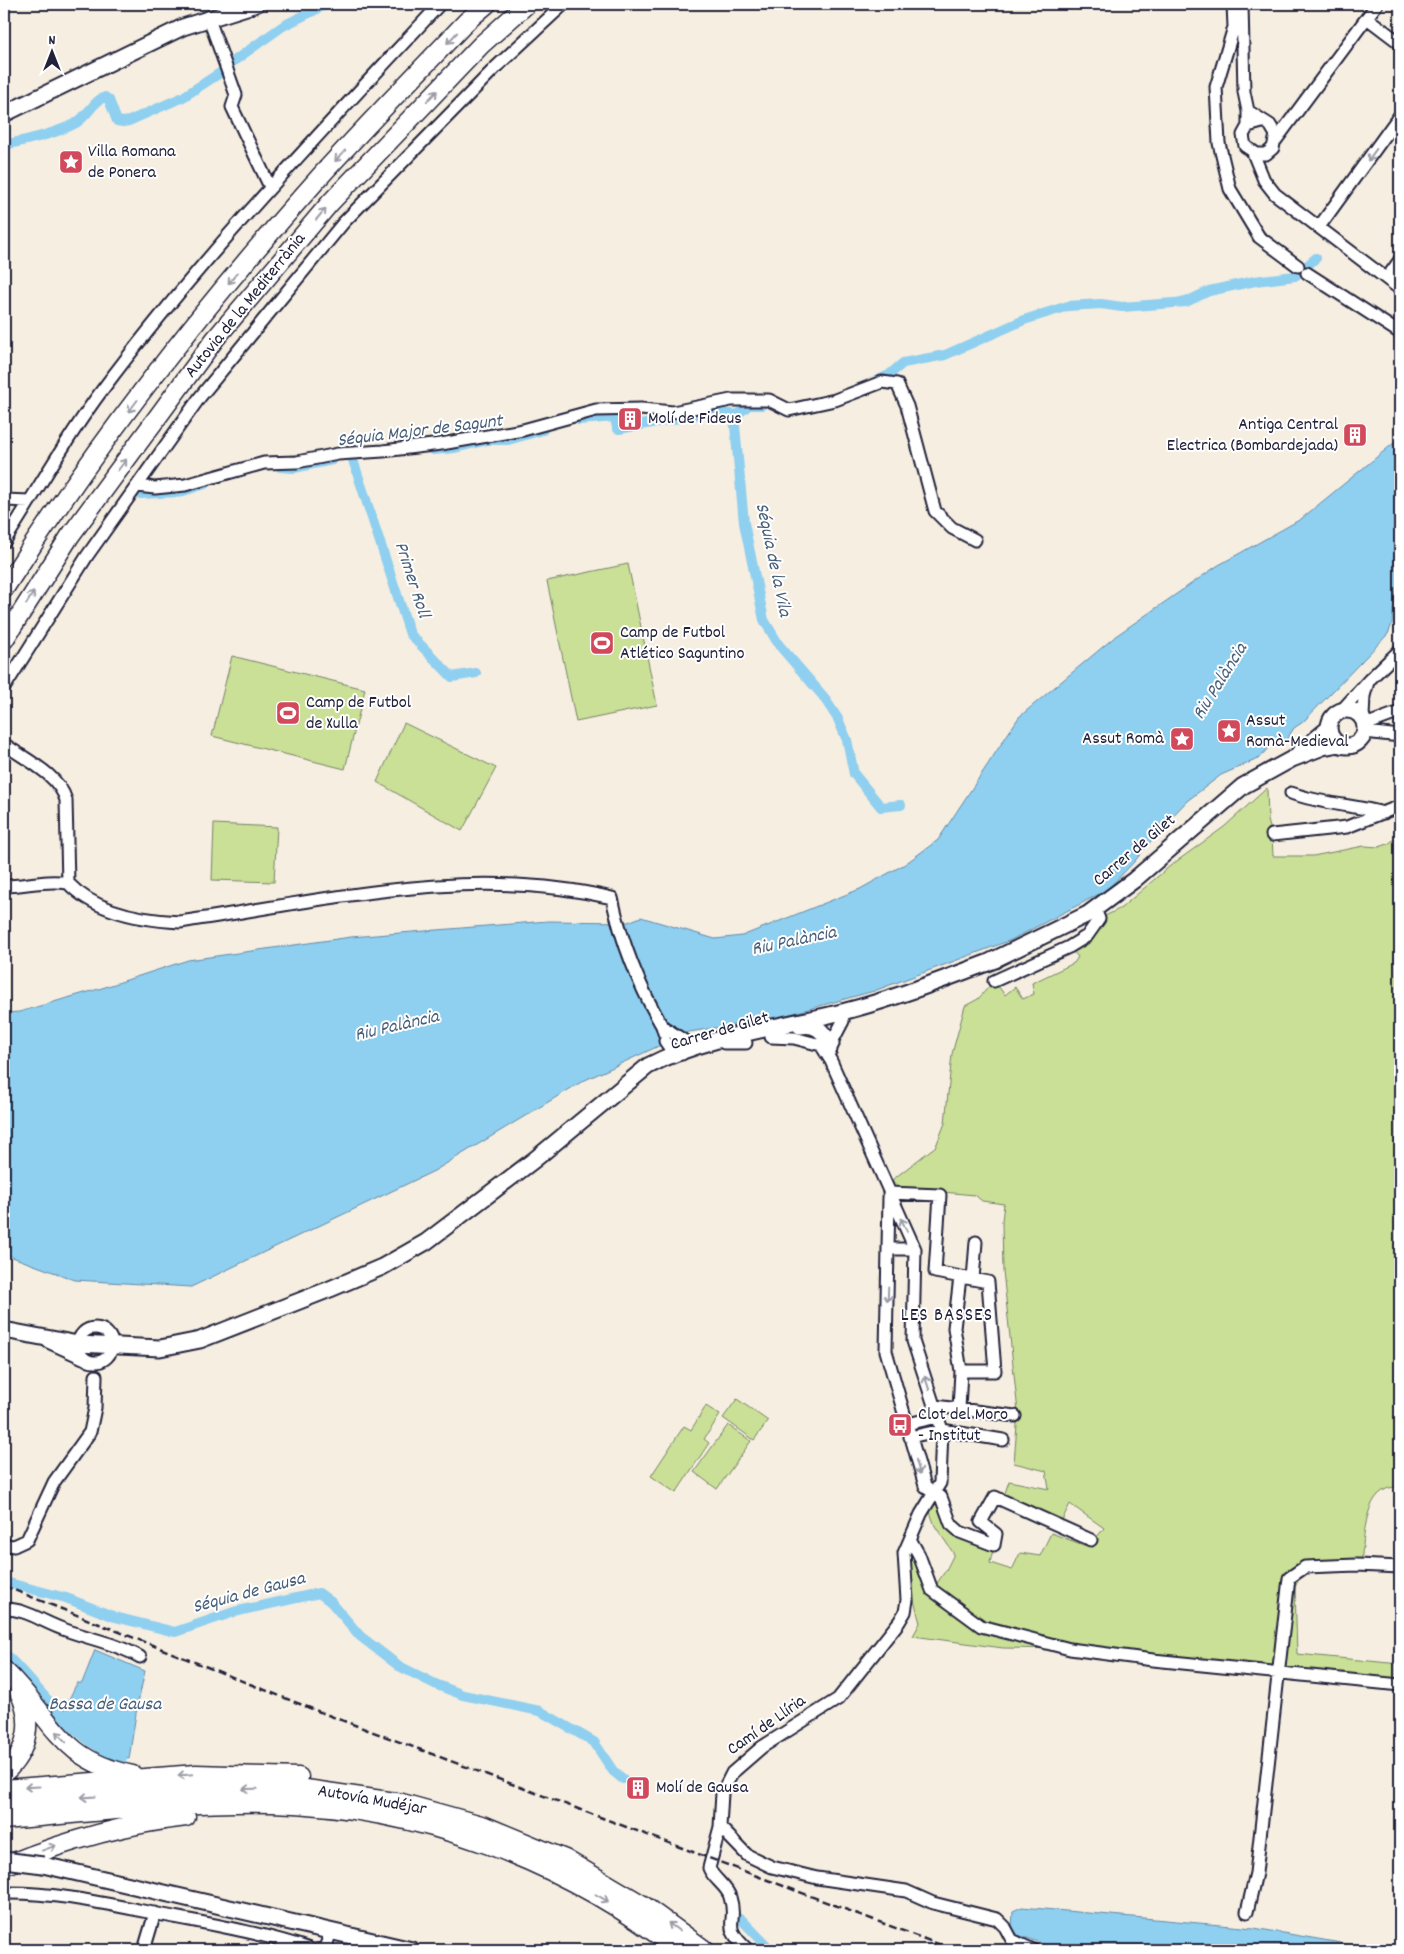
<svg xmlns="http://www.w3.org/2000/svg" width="1404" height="1954" viewBox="0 0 1404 1954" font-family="Dekko,sans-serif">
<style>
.green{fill:#c9e096;stroke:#768168}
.water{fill:#8fcff0;stroke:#638aa8}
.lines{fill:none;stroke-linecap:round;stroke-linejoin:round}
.canal{stroke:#8fcff0;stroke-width:10}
.minor-casing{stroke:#22223b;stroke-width:15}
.major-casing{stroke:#22223b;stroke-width:19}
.highway-casing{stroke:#22223b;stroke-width:21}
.minor{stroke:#fff;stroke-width:11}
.major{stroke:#fff;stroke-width:15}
.highway{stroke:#fff;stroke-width:18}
.rail{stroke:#22223b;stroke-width:2.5;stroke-dasharray:8 4;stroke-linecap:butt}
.major-bridge-casing{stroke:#22223b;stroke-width:19;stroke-linecap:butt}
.major-bridge{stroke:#fff;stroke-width:15}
.oneway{stroke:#9c9ca7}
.labels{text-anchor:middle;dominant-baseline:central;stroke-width:4;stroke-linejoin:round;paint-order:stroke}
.poi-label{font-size:18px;fill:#22223b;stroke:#fff;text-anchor:start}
.street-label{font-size:18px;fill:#22223b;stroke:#fff}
.water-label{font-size:19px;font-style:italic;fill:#485f7a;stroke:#fff}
.neighbourhood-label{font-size:19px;letter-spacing:1px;fill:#22223b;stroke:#fff}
</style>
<rect width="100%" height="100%" fill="#f6eee0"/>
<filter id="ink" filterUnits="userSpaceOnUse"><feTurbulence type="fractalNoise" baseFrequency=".02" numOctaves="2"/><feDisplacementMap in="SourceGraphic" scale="10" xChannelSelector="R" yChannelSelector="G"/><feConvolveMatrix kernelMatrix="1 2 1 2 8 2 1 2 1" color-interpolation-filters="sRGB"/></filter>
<g filter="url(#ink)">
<path class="green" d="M 628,564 L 657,705 L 576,722 L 547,581 Z
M 232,656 L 365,689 L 345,769 L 212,736 Z
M 404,723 L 496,768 L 462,831 L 377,782 Z
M 1267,788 L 1268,820 L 1272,835 L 1273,856 L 1313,856 L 1364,846 L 1379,847 L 1388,844 L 1400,835 L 1400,1487 C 1363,1484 1365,1537 1361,1562 L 1305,1567 L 1295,1587 L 1297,1654 L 1400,1664 L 1400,1685 L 1070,1649 L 1003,1648 L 913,1636 L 920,1623 L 912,1593 L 910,1539 L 933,1589 L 946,1570 L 954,1554 L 935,1526 L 927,1504 L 933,1493 L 951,1524 L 994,1545 L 990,1563 L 1012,1570 L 1020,1553 L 1040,1556 L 1051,1533 L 1089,1547 L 1104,1528 L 1070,1504 L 1061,1522 L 1004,1496 L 1009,1481 L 1049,1489 L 1046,1471 L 1014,1463 L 1018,1412 L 1003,1271 L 1002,1221 L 1004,1204 L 982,1201 L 975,1195 L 899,1188 L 892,1180 L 936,1146 L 945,1123 L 952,1054 L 965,1006 L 978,999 L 994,981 L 1005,995 L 1015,987 L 1023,999 L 1034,994 L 1032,983 L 1074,963 L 1078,957 L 1069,947 L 1099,919 L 1121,908 L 1170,866 L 1224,827 Z
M 214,824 L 277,827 L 274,882 L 212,880 Z
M 737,1399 L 768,1421 L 754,1440 L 723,1418 Z
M 706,1406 L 720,1415 L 704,1439 L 709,1443 L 676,1493 L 651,1476 L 684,1426 L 691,1430 Z
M 728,1425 L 751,1441 L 717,1489 L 694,1472 Z"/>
<path class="water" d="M 1400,438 L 1400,577 L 1394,602 L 1392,624 L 1388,634 L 1303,722 L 1294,728 L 1287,739 L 1274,742 L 1258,759 L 1221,775 L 1187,801 L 1163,826 L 1134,862 L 1107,890 L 1011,940 L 874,991 L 772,1019 L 689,1032 L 583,1081 L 434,1171 L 191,1287 L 75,1280 L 4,1254 L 4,1013 L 19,1012 L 102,988 L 188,960 L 351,937 L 548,921 L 628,922 L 641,917 L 715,939 L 742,936 L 860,889 L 905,864 L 938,840 L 1019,717 L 1117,635 L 1217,566 L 1301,519 Z
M 95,1650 L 145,1671 L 137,1707 L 129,1759 L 104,1751 L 63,1711 L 77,1683 L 82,1683 Z
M 1022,1907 L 1254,1928 L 1370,1948 L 1372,1950 L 1061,1950 L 1018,1935 L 1012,1928 L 1013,1911 Z"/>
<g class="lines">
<path class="canal" d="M 231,63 L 283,26 L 327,4
M 4,145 C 27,140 55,134 76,123 C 87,117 94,100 105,97 L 109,100 L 117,121 L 123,122 L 129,121 L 183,97 L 223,71
M 874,382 L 889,375 L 903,363 L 945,355 L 1024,320 L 1068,306 L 1101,304 L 1122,307 L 1186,302 L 1209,291 L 1255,281 L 1295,276 L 1316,258
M 704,413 L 714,412 L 737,415 L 749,405 L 762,405
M 734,415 L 744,523 L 764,620 L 779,645 L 823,696 L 838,719 L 847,740 L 854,774 L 881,807 L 901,805
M 579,420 L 615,417 L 617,428 L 619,429 L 695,415
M 433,450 L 455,448 L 488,440 L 508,440 L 543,430
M 352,457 L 410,634 L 452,677 L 476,673
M 280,467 L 294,468 L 332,460
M 140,494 L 180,492 L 205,484
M 9,1583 L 66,1598 L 115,1617 L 175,1632 L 234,1612 L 319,1593 L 331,1602 L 360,1636 L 399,1666 L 435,1684 L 463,1695 L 540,1711 L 594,1742 L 613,1771 L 623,1779
M 4,1653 C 40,1686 74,1742 122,1759
M 740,1918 L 771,1950"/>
<defs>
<path id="minor" d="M 1233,4 L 1234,27 L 1216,87 L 1219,143 L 1230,189 L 1259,237 L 1298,266
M 1242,4 L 1244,92 L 1248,111 L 1248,126
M 1367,18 L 1400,43
M 209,19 L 236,95 L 232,107 L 270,187
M 1248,111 L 1270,125 L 1276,135 L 1273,148 L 1266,154 L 1257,154 L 1245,146 L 1243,135 L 1248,126 L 1262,122
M 1276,140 L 1377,4
M 1253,153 L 1264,180 L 1275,194 L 1400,289
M 1319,227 L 1400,115
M 1307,273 L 1400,333
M 1387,278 L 1400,260
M 137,486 L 155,488 L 185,485 L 264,463 L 297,462 L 338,454 L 383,451 L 441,444 L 523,430 L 596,410 L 641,409 L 673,412 L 731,400 L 769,400 L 789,410 L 835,400 L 882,382 L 897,384 L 907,406 L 935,511 L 952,528 L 975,540
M 4,500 L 30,501
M 4,542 C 36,493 65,440 100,393 C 203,255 323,130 440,4
M 4,688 L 87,556 L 200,397 L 344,222 L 496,67 L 564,4
M 1342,710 L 1369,680 L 1400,650
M 1363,717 L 1364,696 L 1368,682
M 1365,725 L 1400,712
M 1365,732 L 1400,736
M 4,744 C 25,759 58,774 66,800 L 68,883 C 95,912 142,920 180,922 C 320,901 472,864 612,898 C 622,943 639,986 662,1026
M 1291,793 C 1322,804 1353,805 1384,813
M 1272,835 L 1347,827 L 1400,806
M 4,886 C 26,886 45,879 68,883
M 994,981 L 1069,947 L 1087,936 L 1099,919 L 1095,909
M 664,1033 L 662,1026 L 694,1047
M 665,1041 L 674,1054 L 682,1054
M 724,1043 L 746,1043
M 831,1050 L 831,1044 L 843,1021
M 889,1193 L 940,1195 L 935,1272 L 988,1282 L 995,1371 L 961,1371
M 889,1197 L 886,1351 L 925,1486 L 941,1497 L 951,1524 L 960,1532 L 994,1545 L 996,1534 L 981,1522 L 995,1497 L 1091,1540
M 889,1249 L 915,1249
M 973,1279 L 976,1242
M78 1345a17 17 0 1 1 34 0a17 17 0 1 1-34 0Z
M 48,1342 L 83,1358
M 935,1406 L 1015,1416
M 959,1409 L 961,1371 L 954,1328 L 960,1277
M 907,1424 L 938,1417
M 910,1437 L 942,1430 L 1003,1440
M 910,1539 L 919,1555 L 932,1590 L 981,1626 L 1070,1649 L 1153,1660 L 1400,1685
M 4,1545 L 14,1546 L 27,1540 L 54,1482 L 90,1432 L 95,1408 L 96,1376
M 4,1609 C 24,1608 43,1622 63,1629 C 89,1639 116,1643 140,1657
M 720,1827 L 747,1855 L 772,1867 L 817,1878 L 906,1891 L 933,1903 L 997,1919 L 1005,1927 L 1012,1940 L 1033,1950
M 4,1893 C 56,1892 107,1904 158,1914 C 210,1924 263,1933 313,1950
M 1247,1912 L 1256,1873 L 1289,1578 L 1305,1567 L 1357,1565 L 1400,1567
M 144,1950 L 155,1913
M 315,1950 L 325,1948 L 331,1932
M 748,1950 C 719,1923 739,1925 730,1897 C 727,1886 713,1879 709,1868 L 720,1827 L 722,1793 L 732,1773 L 762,1747 L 838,1699 L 899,1622 L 905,1612 L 907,1600 L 904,1553 L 921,1514 L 940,1483 L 942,1430 L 913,1341 L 915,1249 L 831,1061 L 821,1045 L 794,1038 L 771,1037"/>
<path id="major" d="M 4,114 L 183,27 L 256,4
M1329 728a18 18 0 1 1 36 0a18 18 0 1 1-36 0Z
M 1299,753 L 1329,728
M 985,964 L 1088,914 L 1134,880 L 1243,786 L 1292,759 L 1323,747 L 1339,744
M 800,1026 C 817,1023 822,1031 831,1044
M 4,1330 L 78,1344 L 160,1348 L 200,1340 L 330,1289 L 382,1267 L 426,1242 L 534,1160 L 648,1066 C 705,1036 783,1027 846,1011 C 897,998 946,978 995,960
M 43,1865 L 412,1950"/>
<path id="highway" d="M 4,589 C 96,445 202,308 316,181 C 365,126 417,74 467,21 L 487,4
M 4,640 L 70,536 L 215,339 L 330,203 L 481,45 L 527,4
M 4,1670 C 53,1717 58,1760 133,1775
M 4,1773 C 28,1752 34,1721 19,1692
M 4,1789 L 196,1774 L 299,1777
M 4,1802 L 196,1789 L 299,1788 L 402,1803 L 485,1826 L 565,1859 L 643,1905 L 705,1950
M 4,1820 C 93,1813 183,1801 272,1803 C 420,1807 562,1860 678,1950
M 9,1864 C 66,1841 125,1824 186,1817"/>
</defs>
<use href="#minor" class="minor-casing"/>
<use href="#major" class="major-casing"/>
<use href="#highway" class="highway-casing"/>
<use href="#minor" class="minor"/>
<use href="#major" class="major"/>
<use href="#highway" class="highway"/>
<path class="rail" d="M 4,1586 L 320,1712 L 954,1950"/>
<defs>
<path id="major-bridge" d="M 4,1860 L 43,1865"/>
</defs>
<use href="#major-bridge" class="major-bridge-casing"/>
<use href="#major-bridge" class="major-bridge"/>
</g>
<defs><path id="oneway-shaft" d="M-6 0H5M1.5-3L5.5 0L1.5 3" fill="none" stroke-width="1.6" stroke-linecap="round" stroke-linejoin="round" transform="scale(1.25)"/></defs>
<g class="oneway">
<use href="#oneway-shaft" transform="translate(452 38) rotate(133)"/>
<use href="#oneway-shaft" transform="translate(432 96) rotate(-46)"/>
<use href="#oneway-shaft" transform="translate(1372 155) rotate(126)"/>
<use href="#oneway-shaft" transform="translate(340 156) rotate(133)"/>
<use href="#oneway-shaft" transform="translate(321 214) rotate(-50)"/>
<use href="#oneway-shaft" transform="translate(233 278) rotate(130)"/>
<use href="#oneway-shaft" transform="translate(133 406) rotate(127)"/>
<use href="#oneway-shaft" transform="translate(122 465) rotate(-53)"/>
<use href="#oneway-shaft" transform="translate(30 598) rotate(-58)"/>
<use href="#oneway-shaft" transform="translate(904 1225) rotate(-115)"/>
<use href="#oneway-shaft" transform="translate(888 1294) rotate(92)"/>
<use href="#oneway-shaft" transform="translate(927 1383) rotate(-108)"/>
<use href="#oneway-shaft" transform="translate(918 1467) rotate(74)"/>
<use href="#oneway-shaft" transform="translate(61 1737) rotate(-134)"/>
<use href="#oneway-shaft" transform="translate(185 1775) rotate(175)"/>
<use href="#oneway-shaft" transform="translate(32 1787) rotate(177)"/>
<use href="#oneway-shaft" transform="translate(250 1789) rotate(179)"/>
<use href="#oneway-shaft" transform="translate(88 1797) rotate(176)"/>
<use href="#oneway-shaft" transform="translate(49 1848) rotate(-20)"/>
<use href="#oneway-shaft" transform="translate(602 1898) rotate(30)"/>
<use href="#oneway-shaft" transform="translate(674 1927) rotate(-143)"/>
</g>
</g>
<defs>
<symbol id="sight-square" viewBox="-11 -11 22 22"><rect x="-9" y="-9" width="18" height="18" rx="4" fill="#d1495b" stroke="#fff"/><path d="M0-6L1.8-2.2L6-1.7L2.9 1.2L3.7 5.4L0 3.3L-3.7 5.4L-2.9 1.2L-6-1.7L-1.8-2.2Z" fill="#fff"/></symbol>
<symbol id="building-square" viewBox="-11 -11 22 22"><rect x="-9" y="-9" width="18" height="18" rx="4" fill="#d1495b" stroke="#fff"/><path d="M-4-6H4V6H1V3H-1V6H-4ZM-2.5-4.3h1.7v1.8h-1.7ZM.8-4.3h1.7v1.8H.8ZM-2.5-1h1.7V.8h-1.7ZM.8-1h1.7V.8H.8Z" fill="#fff"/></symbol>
<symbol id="stadium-square" viewBox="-11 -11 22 22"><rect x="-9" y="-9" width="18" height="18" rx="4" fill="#d1495b" stroke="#fff"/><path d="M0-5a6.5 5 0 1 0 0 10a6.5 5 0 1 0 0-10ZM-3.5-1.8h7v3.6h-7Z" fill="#fff"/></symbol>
<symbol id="bus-square" viewBox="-11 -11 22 22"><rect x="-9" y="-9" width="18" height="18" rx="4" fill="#d1495b" stroke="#fff"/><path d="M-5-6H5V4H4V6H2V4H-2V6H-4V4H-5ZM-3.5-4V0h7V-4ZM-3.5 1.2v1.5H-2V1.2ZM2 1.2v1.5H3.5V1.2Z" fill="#fff"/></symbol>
</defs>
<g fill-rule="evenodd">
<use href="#sight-square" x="57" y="148" width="28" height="28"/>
<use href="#building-square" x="616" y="405" width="28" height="28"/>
<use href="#building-square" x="1341" y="421" width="28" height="28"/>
<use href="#stadium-square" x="588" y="629" width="28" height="28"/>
<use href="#stadium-square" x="274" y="699" width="28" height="28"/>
<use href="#sight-square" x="1215" y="717" width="28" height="28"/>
<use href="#sight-square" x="1168" y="725" width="28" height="28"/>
<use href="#bus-square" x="886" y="1411" width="28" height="28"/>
<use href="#building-square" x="624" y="1774" width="28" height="28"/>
</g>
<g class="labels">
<g class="poi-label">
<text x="88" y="152">Villa Romana<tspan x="88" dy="21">de Ponera</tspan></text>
<text x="648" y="419">Molí de Fideus</text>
<text x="1338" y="425" text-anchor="end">Antiga Central<tspan x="1338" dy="21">Electrica (Bombardejada)</tspan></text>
<text x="620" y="633">Camp de Futbol<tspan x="620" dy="21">Atlético Saguntino</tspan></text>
<text x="306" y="703">Camp de Futbol<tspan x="306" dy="21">de Xulla</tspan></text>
<text x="1246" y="721">Assut<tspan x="1246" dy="21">Romà-Medieval</tspan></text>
<text x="1164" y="739" text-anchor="end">Assut Romà</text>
<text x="918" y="1415">Clot del Moro<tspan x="918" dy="21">- Institut</tspan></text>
<text x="656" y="1788">Molí de Gausa</text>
</g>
<g class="street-label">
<text transform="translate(246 306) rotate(-51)">Autovia de la Mediterrània</text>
<text transform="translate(1135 851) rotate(-40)">Carrer de Gilet</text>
<text transform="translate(720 1032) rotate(-16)">Carrer de Gilet</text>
<text transform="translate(767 1726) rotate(-35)">Camí de Llíria</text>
<text transform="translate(372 1801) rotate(10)">Autovía Mudéjar</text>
</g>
<g class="water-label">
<text transform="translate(420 432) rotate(-7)">Séquia Major de Sagunt</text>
<text transform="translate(772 560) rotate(78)">Séquia de la Vila</text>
<text transform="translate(411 580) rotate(72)">Primer Roll</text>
<text transform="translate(1221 682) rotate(-58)">Riu Palància</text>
<text transform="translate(794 942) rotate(-12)">Riu Palància</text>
<text transform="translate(397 1027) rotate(-13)">Riu Palància</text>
<text transform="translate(249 1594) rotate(-15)">Séquia de Gausa</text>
<text x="105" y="1705">Bassa de Gausa</text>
</g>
<g class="neighbourhood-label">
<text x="947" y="1316">LES BASSES</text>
</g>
</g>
<rect width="1404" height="1954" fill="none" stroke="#fff" stroke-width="20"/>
<rect x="10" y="10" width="1384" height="1934" fill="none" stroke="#22223b" stroke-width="2" filter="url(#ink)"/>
<g transform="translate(52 52)" stroke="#ffffff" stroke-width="4" paint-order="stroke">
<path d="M0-4L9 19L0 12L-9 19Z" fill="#22223b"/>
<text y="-8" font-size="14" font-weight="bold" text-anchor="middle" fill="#22223b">N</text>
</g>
</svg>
